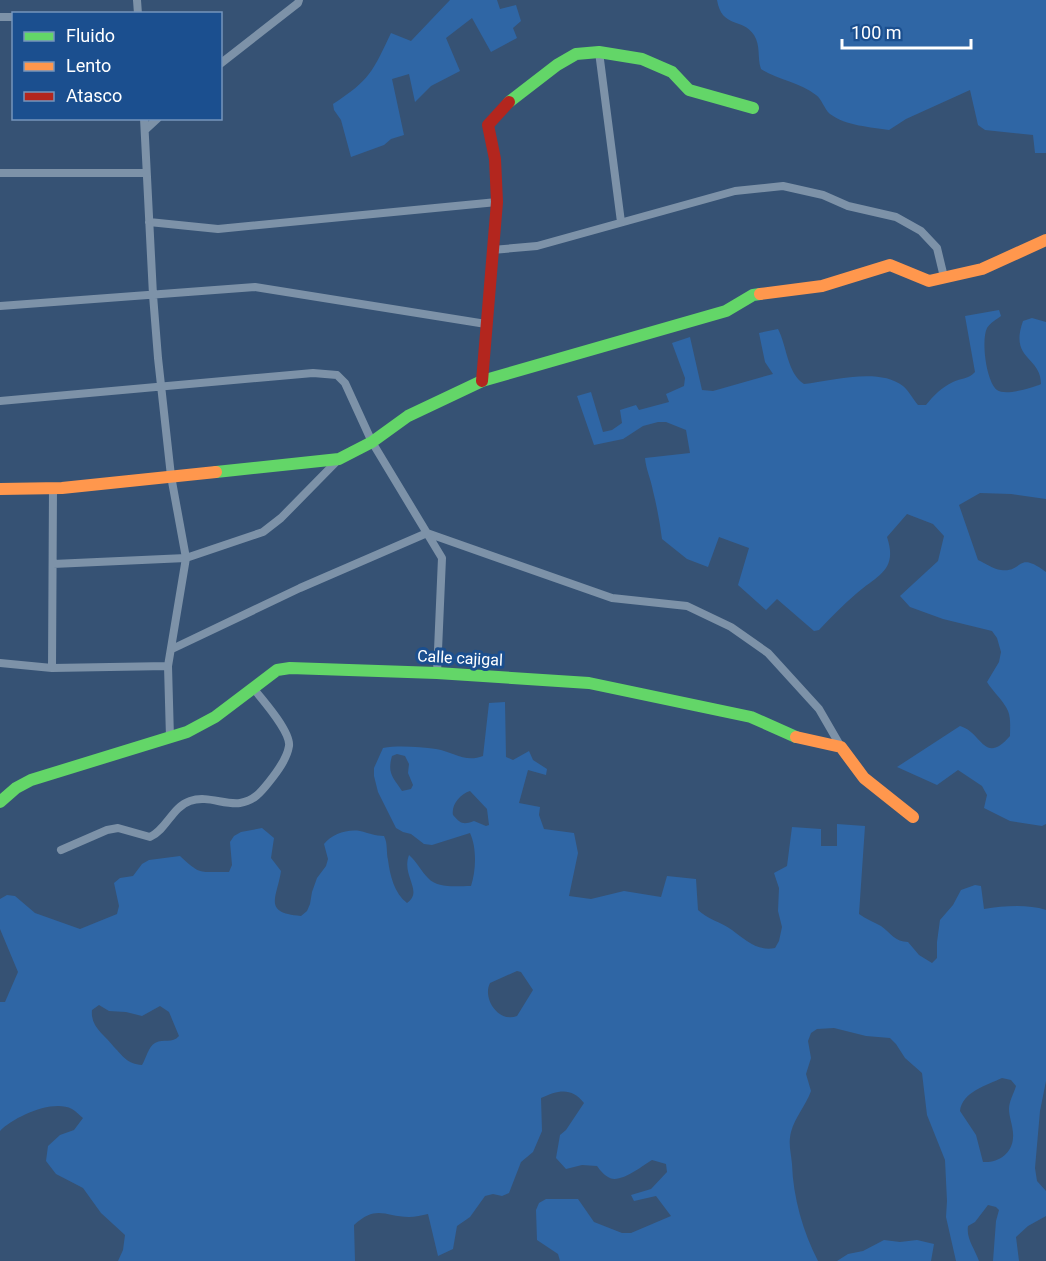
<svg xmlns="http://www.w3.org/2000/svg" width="1046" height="1261" viewBox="0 0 1046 1261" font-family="Roboto,sans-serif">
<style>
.green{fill:#2f66a5;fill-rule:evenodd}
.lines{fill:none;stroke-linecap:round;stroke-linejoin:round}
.street{stroke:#7d92a8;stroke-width:8}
.fast{stroke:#63d668;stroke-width:12}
.slow{stroke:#ff974d;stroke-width:12}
.jam{stroke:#b3261e;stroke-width:12}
.labels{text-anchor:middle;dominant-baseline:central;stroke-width:6;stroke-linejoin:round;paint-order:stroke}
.street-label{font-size:16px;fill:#fff;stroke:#1b4f8f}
</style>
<rect width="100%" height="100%" fill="#365274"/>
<path class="green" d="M 450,0 L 497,0 L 500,9 L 516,5 L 521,21 L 513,28 L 517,38 L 491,52 L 472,18 L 446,38 L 460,71 L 431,86 L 415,102 L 409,74 L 392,79 L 404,135 L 391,139 L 384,145 L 351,157 L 341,120 L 334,110 L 333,104 C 370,80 373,71 391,33 L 411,41 Z
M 717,0 L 1046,0 L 1046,153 L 1035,153 L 1033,135 L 985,130 L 978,125 L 970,90 L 906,119 L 889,130 C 871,127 846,126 830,114 C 824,109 822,99 816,95 C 800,82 778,80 761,69 C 757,58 761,46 754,35 C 742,17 722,29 717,0 Z
M 999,310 L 1001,316 C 997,319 990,323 987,328 C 981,340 986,381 997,390 C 1005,396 1033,388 1041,384 C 1041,356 1009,360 1023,321 L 1032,318 L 1046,322 L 1046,499 L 1011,494 L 980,493 L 959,505 L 978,560 C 985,563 993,569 1001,570 C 1024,573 1016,550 1046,572 L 1046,824 L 1042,826 L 1010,821 L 984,808 L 987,795 L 982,786 L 958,770 L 937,785 L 897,767 L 960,726 C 982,732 984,766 1010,736 C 1010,728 1011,718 1008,711 C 1004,701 993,692 987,682 L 999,662 L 1001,652 L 997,638 L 992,631 L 943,619 L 910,607 L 900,596 L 938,561 L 944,536 L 933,524 L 907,514 L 887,537 C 898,570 878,575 857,593 C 843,605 831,617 819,630 L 814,631 L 777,599 L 766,610 L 738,585 L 749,548 L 719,537 L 708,567 L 687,559 L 662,539 C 660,523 657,507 653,491 C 651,479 646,470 645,458 L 690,453 L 686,430 L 666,422 L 658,422 L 643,426 L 623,439 L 594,445 L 577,396 L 591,392 L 603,432 L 612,430 L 622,423 L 620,410 L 636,405 L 639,410 L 669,402 L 666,394 L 684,386 L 685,378 L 672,343 L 690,337 L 702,390 L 713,391 L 773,374 L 765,362 L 759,333 L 778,329 C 787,346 787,373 804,384 C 831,381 879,367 903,386 C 909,391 913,399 918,405 L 926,405 C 934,395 941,388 953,382 C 961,378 969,379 975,372 L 965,316 Z
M 505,702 L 506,757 L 513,760 L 529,751 L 533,760 L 547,769 L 546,775 L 528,770 L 519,803 L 540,807 L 539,815 L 544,829 L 574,833 L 578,853 L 569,896 L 591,899 L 624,891 L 661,897 L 667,876 L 696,879 L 698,910 C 707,919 721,922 732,930 C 744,939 758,952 775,948 L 779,941 L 782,927 L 778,911 L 779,888 L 774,873 L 787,866 L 792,827 L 821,829 L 821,846 L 837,846 L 837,824 L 865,826 L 859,914 C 866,919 874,922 881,926 C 891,933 895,942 908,942 L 919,955 L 932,963 L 937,958 L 937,942 L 940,920 L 953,905 L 961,890 L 975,885 L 981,886 L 984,909 C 1004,906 1027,904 1046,910 L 1046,1081 L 1040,1111 L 1035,1168 L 1037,1181 L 1046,1191 L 1046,1216 L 1028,1226 L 1016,1237 L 1019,1261 L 993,1261 L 996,1221 L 999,1210 L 996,1207 L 988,1205 L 975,1222 L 968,1226 C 966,1239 975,1249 979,1261 L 956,1261 L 946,1217 L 947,1201 L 945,1160 L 927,1115 L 922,1073 L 905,1058 L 896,1044 L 890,1038 L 866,1036 L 834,1028 L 817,1029 L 811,1033 L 808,1041 L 811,1058 L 806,1074 L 811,1091 C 806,1105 795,1117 791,1132 C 788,1144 791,1152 792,1164 C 793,1197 803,1232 818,1261 L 560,1261 L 558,1254 L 537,1240 L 536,1210 L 539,1203 L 546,1199 L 578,1199 L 594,1222 L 622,1233 L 631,1233 L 671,1216 L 656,1196 L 634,1201 L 631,1195 L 651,1189 L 667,1172 L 666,1164 L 652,1160 C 642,1166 619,1185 608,1177 C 604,1175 600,1170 597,1166 L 582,1165 L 566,1169 L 556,1158 L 560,1135 L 566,1130 L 584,1103 C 572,1087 558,1090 541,1098 L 542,1131 L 533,1152 L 521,1162 L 509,1193 L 502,1196 L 493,1194 L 485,1196 L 470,1217 L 457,1226 L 453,1249 L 438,1256 L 428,1214 C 422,1215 415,1217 409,1217 C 385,1217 377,1204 354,1225 L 355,1261 L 118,1261 L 123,1250 L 125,1235 L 101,1213 L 83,1188 L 56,1174 L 46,1161 L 48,1146 L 60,1135 L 74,1130 L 83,1118 C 80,1116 76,1111 72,1109 C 52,1099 14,1117 0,1131 L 0,1002 L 5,1002 L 18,972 L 0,929 L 0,899 L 7,895 L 15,896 L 35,913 L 80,929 L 117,914 L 119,906 L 114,883 L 120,878 L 133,876 L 142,864 L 149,860 L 180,856 C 202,877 201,871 229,872 L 232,865 L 230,842 L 234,836 L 241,832 L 262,828 L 274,838 L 271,858 L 281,871 C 277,898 262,913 301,916 L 307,911 L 310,904 L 312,892 L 317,878 L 326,866 L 328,859 L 324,844 C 332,834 347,829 360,831 C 369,833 375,836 384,836 C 388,844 386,851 388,860 C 390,875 394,893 407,903 C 424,891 401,876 409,855 C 417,862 421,871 428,878 C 438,889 457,886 471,886 C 476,871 477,848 470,833 L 432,845 L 424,844 L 411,834 L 403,832 L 396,828 L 378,792 L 374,776 L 374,768 L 383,748 C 399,745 420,747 436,749 C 454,752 465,763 483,756 L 489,703 ZM 397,754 L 405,756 L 409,764 L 408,773 L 413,785 L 411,789 L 402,791 C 393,777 387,774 392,756 ZM 470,791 L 487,809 L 489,825 L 486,826 L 474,821 C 463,825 461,824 453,815 C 451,805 460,794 470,791 ZM 517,971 L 521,972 L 533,990 L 517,1016 C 499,1023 482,999 490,983 ZM 99,1005 L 109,1011 L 126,1012 L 142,1016 L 160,1006 L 169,1012 L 179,1036 C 172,1044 164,1038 155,1043 C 148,1047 146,1059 142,1065 C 127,1064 123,1056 114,1047 C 105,1035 90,1027 92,1010 ZM 1002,1078 L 1011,1080 L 1016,1086 C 1014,1093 1009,1101 1009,1109 C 1009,1118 1014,1128 1013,1138 C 1012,1154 998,1163 983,1162 L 976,1135 L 960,1111 C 962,1092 987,1085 1002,1078 Z
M 884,1240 L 900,1242 L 917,1240 L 934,1244 L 931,1261 L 837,1261 L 848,1254 L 863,1251 Z"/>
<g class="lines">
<path class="street" d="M 137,0 L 138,14
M 0,17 L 14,17
M 599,52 L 621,222
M 220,64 L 298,3 L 299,0
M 144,118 L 153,295 L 158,358 L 171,476 L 186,558 L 168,666 L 170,738
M 145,130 L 158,118
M 0,173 L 146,173
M 149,222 L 218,229 L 497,202
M 492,250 L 537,246 L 735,191 L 783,186 L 823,195 L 848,206 L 896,217 L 921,231 L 937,248 L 944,277
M 0,306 L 255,287 L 486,324
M 0,401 L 313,373 L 337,375 L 345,383 L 372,442 L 442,558 L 437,673
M 53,564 L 186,558 L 263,532 L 281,518 L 339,459
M 172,649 L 300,588 L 427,533 L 612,598 L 687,606 L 731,627 L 768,653 L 819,709 L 841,747
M 0,663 L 52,668 L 168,666
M 52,668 L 53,488
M 61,850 L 107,830 L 118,828 L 150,837 C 167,829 172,807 190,801 C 207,795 224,805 240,803 C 254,801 261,792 269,782 C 277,772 287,759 289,746 C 291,732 263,700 253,688"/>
<path class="fast" d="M 509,102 L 557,65 L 576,54 L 599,52 L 642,59 L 672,72 L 689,90 L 753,108
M 216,472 L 339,459 L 372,442 L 408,416 L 482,381 L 726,311 L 753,295 L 760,294
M 0,802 L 16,788 L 31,780 L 187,732 L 215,717 L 277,670 L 290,668 L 437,673 L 589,683 L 751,717 L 796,737"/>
<path class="slow" d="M 760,294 L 822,286 L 890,265 L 929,281 L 982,269 L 1046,240
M 0,489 L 62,488 L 216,472
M 796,737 L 841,747 L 864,778 L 913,817"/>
<path class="jam" d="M 482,381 L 497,202 L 495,159 L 488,125 L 509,102"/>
</g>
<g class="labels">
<g class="street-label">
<text transform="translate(460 658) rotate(3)">Calle cajigal</text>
</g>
</g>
<rect x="12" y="12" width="210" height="108" fill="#1b4f8f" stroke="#7695bc" stroke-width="1.5"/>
<rect x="24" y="32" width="30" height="9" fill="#63d668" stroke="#7695bc" stroke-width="1.5"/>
<text x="66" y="42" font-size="18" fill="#ffffff">Fluido</text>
<rect x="24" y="62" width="30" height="9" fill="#ff974d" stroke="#7695bc" stroke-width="1.5"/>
<text x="66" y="72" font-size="18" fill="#ffffff">Lento</text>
<rect x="24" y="92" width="30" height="9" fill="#b3261e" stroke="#7695bc" stroke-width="1.5"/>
<text x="66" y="102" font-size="18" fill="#ffffff">Atasco</text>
<path d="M842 39v9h129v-9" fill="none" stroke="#ffffff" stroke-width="3"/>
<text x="851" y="39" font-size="18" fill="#ffffff" stroke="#1b4f8f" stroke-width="4.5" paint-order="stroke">100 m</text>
</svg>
